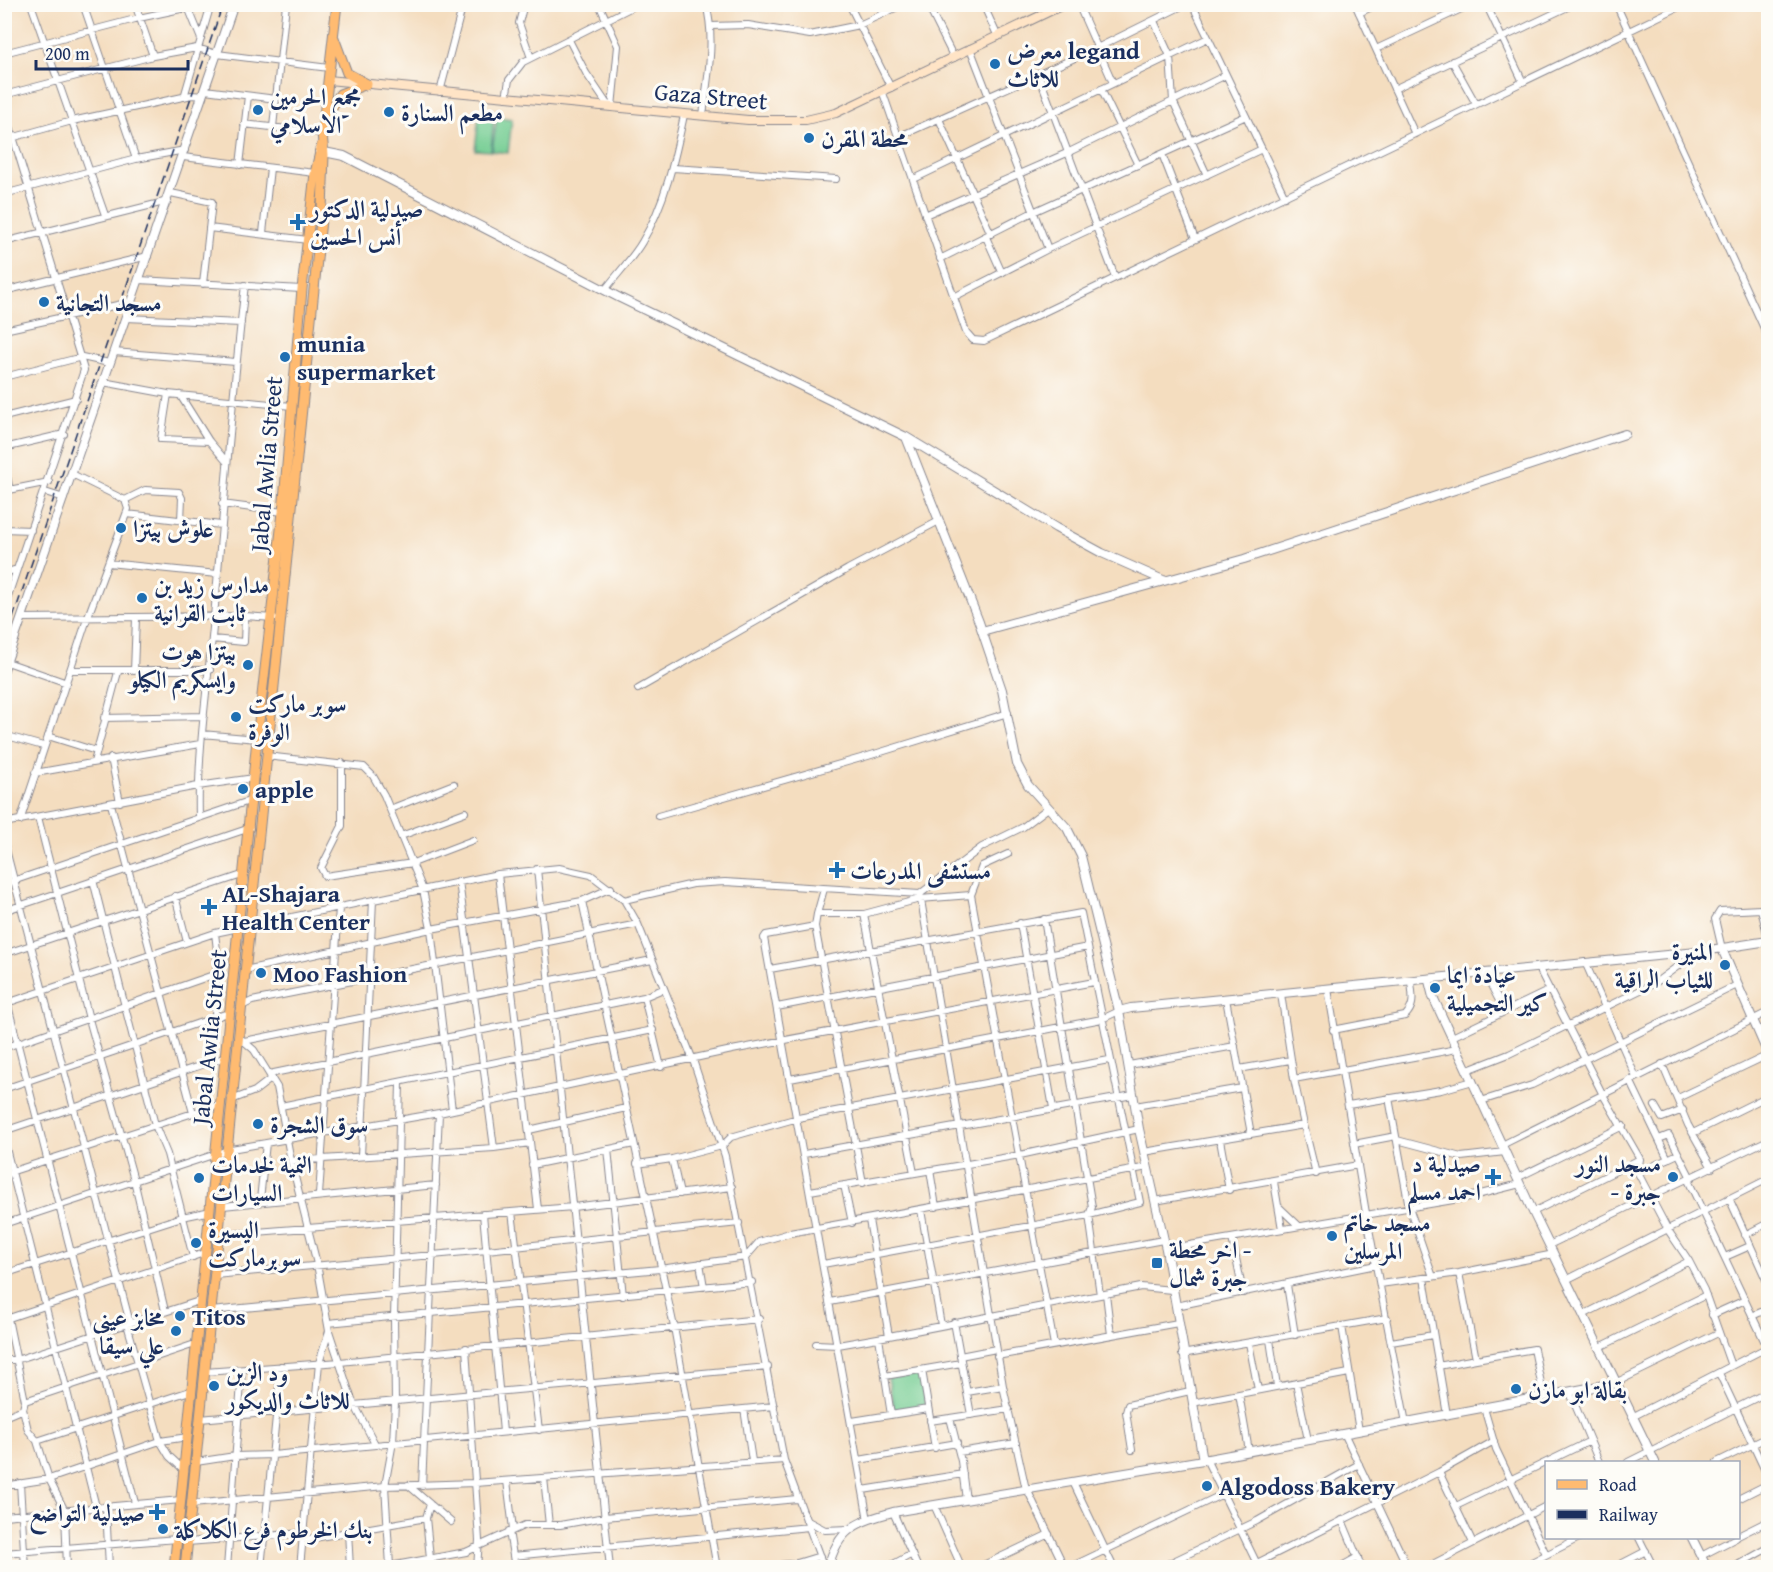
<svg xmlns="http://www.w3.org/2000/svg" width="1773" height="1572" viewBox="0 0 1773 1572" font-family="'Gentium Book Plus',Amiri,serif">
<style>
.green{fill:#74cd93;stroke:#487e78;stroke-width:1.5}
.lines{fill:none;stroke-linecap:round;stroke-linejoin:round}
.minor-casing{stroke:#88868e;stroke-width:8}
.tertiary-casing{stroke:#88868e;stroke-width:10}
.secondary-casing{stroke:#88868e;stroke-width:10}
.primary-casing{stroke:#88868e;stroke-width:11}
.minor{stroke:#fff;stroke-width:6}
.tertiary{stroke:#fff;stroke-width:8}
.secondary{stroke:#ffe4c6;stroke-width:8}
.primary{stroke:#ffbb71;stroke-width:9}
.rail{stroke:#1b2f5e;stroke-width:1.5;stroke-dasharray:9 4.5;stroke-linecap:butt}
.poi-dot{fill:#1f6fb2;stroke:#fdfcf7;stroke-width:2}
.labels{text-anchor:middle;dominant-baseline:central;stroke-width:6;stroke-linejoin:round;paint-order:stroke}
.poi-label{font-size:24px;font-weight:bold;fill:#1b2f5e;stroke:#fdfcf7;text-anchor:start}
.street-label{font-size:24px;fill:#1b2f5e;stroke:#fdfcf7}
</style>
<rect width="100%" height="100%" fill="#fdfcf7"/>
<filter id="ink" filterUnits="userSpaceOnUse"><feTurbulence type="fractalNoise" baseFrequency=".0167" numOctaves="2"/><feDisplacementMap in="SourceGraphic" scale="12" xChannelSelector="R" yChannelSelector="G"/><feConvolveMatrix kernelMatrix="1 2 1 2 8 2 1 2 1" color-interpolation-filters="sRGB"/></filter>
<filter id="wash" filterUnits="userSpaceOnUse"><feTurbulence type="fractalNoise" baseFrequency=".008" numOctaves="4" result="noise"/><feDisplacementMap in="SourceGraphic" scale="24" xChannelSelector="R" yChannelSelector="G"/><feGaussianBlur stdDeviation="1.35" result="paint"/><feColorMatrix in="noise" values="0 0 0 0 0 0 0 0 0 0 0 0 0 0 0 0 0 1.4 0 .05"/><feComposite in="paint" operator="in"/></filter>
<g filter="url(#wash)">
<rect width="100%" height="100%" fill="#f4ddbf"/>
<path class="green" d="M 479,116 L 494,117 L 491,151 L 475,150 Z
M 497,117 L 512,119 L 508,153 L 492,151 Z
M 920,1373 L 926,1406 L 894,1411 L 888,1378 Z"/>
</g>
<g filter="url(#ink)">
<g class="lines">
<defs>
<path id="minor" d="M 31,4 L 105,215
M 83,4 L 136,159
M 135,4 L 153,56
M 321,4 L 337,6
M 524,4 L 519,23 L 531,58
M 599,4 L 618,46 L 612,107
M 849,4 L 891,88
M 927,4 L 954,58
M 983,4 L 998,37
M 1078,4 L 1113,83
M 1192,4 L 1285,197
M 1355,4 L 1415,134
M 1486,4 L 1523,82
M 1616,4 L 1768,337
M 188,7 L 201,39
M 1359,13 L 1378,4
M 1154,21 L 1170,56 L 1173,101 L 1207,175
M 711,26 L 748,25 L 810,35 L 859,25 L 904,4
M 569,40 L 586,73 L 609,107
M 970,48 L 1048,249
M 1376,49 L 1472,4
M 4,53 L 139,18 L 204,4
M 1452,61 L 1476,104
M 1038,73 L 1115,277
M 1101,89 L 1138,165
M 1394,89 L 1574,4
M 205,90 L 276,99
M 440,92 L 463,4
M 883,93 L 966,332 L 973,340 L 984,341 L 1685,4
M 4,95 L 153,56 L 197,48 L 217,54 L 329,68
M 184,97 L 211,4
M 506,98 L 509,80 L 523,62 L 638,4
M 4,107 L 84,370 L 4,608
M 703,116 C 707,79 716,41 706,4
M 939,119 L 991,234
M 244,124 L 322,133
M 273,127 L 286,4
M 898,137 L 1097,48 L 1186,4
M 4,140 L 72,121 L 192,95 L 203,96
M 1162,154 L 1195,239
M 183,157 L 315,173
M 240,165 L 248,96
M 673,168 L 836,179
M 914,179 L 1208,38
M 171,193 L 212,202 L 203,284
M 4,194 L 136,159 L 185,150
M 925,215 L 1067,153 L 1226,75
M 209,228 L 308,240
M 263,233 L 270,168
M 986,237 L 1002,273
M 4,242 L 168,201
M 940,259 L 1033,212 L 1246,116
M 139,280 L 302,289
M 605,290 C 617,274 632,259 642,242 C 665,204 675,158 684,115
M 4,291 L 148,256
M 954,297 L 1048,249 L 1262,149
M 126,318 L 241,323
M 4,330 L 131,302
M 114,352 L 236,362
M 4,377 L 82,357 L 109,363
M 103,382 L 168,394 L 292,406
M 168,394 L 161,439 L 209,441
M 180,395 L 209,441 L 226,461
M 4,417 L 76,399
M 4,448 L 64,434
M 4,463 L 10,490
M 4,491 L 49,482
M 45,492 L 64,498
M 125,500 L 145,490 L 179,492 L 182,498 L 181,520
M 222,504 L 283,512
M 127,514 L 221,525
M 4,529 L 31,530
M 108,563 L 217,574
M 4,573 L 17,569
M 22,618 L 245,616 L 274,618
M 212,639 L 244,642 L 245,616
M 7,662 L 67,683
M 72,670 L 210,670
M 134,671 L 136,618
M 638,689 L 848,569 L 939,521
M 104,718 L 204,716
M 202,734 L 257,739
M 4,735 L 43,746
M 48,736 L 96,751
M 266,756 L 364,767 L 373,776 L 384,795 L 423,890 L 431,929 L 452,1110
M 111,758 L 120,802
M 94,762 L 118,672
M 342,763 L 342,826 L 321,868 L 325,876 L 413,863 L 473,840
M 35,773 L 200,744
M 111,804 L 193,1113
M 390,809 L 454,784
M 658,816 L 868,756 L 1008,713
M 38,817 L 89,1019 L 134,1180 L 165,1311
M 199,817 C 197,750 208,684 214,617 C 224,506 232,396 245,285
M 20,821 L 87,619 L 128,509 L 125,500 L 72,474
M 4,823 L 198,786 L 254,778
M 401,836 L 465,812
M 4,842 L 130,1323
M 537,869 L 610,1568
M 498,874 L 538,1209
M 93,880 L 155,1125 L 167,1154 L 193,1257
M 459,881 L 494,1148
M 4,884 L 252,800
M 920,894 L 1003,1386 L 1025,1485 L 1065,1568
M 971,895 L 1054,1345
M 175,896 L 187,942
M 624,900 L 693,884 L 725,882 L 920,894 L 982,847 L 1023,827 L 1048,808
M 582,901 L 674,1327 L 717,1568
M 4,911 L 250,828
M 817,914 L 824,889
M 864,914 L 914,1173
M 1044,919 L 1092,1207 L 1089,1215 L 1100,1295
M 1020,923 L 1053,1108
M 815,926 L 863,1183
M 215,933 L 217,950 L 215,1016
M 1722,949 L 1715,919 L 1720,911 L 1761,909 L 1768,938
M 4,954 L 245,874
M 1585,962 L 1636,1077
M 1538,967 L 1602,1093 L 1640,1159 L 1638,1173 L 1668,1230 L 1689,1261 L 1704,1290 L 1731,1366
M 770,969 L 1081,913 L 1140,1202 L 1089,1215 L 823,1264
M 245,970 L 431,929 L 582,901 L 611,888
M 1484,972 L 1505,1012
M 1328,989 L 1366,1213 L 1406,1423
M 4,990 L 135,1503
M 1281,994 L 1294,1079 L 1457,1049
M 1226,999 L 1251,1134
M 4,1004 L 215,933 L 498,874 L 559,868 L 591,875 L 624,900 L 638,924 L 693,1060 L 725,1156 L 784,1460 L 824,1568
M 242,1006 L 252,1001 L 638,924
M 777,1007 L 1088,947
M 1333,1030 L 1405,1016 C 1416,1005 1412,995 1411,981
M 239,1037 L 254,1050 L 277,1087 L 291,1161 L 317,1264 L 329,1331 L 352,1400 L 375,1444
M 1452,1037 L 1550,990
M 244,1041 L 652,960
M 4,1048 L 216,974
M 1662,1064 L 1688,1125 L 1712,1168
M 1129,1065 L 1235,1046
M 661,1067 L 644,997 L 663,989
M 1239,1069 L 1290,1060
M 1468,1070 L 1509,1054 L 1655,983 L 1697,952
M 269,1074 L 644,997
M 790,1079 L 1102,1019 L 1119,1011
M 1294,1079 L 1304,1125
M 1630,1080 L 1668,1159
M 4,1089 L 231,1012
M 1389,1098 L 1409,1207 L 1433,1277
M 1678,1098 L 1768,1055
M 234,1099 L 255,1091 L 272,1078
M 1481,1101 L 1532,1085 L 1737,985
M 1348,1105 L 1441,1090 L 1473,1081
M 281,1106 L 653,1030
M 1135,1106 L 1242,1088
M 1655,1106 L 1662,1118 L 1683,1110
M 529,1130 L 626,1108
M 4,1131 L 226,1057
M 1693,1133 L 1768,1096
M 1659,1139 L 1669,1135 L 1691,1178
M 4,1140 L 96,1507
M 1220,1140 L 1229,1190
M 1397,1140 L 1461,1157 L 1505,1152
M 1354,1144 L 1396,1136
M 1502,1145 L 1768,1012
M 608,1149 L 623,1296
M 1144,1152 L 1304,1125 L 1316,1174
M 804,1154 L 1133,1095
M 361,1156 L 373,900
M 672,1159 L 680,1194
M 291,1161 L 494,1148 L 530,1143
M 637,1164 L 672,1159 L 722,1146 L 731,1137 L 798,1118 L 1109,1060
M 532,1165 L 634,1144
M 930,1170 L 936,1207
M 1638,1173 L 1678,1154
M 4,1174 L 221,1104
M 1517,1178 L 1623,1126
M 1688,1180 L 1768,1349
M 1274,1182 L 1282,1229
M 844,1185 L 852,1223
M 810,1191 L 1020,1155 L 1139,1129
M 319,1195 L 339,908
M 1729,1198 L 1768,1284
M 260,1200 L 266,1143
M 1155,1201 L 1358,1165
M 223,1206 L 436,1185
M 1279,1207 L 1299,1226
M 921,1210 L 941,1325
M 512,1212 L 539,1430
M 1533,1212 L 1640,1159
M 483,1214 L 503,1432
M 869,1220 L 889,1336
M 4,1224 L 231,1149 L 439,1113 L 732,1050 L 1094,982
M 219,1235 L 573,1207 L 732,1187
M 1745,1235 L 1768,1223
M 1232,1238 L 1243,1293
M 1549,1245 L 1768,1140
M 1166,1249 L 1465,1198 L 1520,1184
M 1725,1257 L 1750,1246
M 700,1263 L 704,1287
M 4,1274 L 182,1217 L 211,1211
M 215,1275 L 487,1250 L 739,1223
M 1424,1278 L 1447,1415
M 1566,1280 L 1768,1179
M 1380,1284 L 1459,1273 L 1554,1254
M 1287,1285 L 1295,1335
M 1106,1294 L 1111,1335
M 4,1299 L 25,1401 L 23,1409 L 28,1430 L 37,1441 L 49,1479 L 65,1511 L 67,1568
M 830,1302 L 1163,1240
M 1176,1306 L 1376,1265
M 211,1311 L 660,1269 L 746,1257 L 759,1242 L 790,1233 L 1148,1167
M 1583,1315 L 1689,1261
M 1712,1315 L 1745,1300
M 1752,1316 L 1768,1309
M 9,1318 L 207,1252
M 954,1322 L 971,1415
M 328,1323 L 752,1282
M 127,1324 L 160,1441 L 169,1456 L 185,1471
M 1342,1326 L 1359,1431
M 879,1338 L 891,1415
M 1270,1340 L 1277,1386
M 1391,1342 L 1433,1335
M 1249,1343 L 1258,1390
M 816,1344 L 838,1345 L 889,1336 L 1141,1287 L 1172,1290
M 466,1348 L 479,1540 L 477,1568
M 1598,1348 L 1706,1295
M 1182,1354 L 1387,1318
M 960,1356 L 996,1349
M 997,1356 L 1178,1323
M 1476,1359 L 1534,1349 L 1544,1398
M 4,1360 L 16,1360 L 202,1300
M 1438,1366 L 1476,1359 L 1459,1273
M 922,1370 L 935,1448
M 205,1372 L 340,1362 L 759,1319
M 1719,1373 L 1768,1477
M 885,1376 L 961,1363
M 1296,1383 L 1308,1440
M 1615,1383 L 1718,1333
M 967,1392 L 1003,1386
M 1570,1393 L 1599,1462
M 1239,1394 L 1249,1451
M 25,1401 L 198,1343
M 1192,1403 L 1349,1373
M 1484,1408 L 1496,1449 L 1546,1554
M 744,1409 L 752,1461
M 4,1417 L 23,1409
M 1632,1417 L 1768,1347
M 950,1418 L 961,1461 L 966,1500
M 200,1419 L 768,1367
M 852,1421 L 928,1409
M 930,1421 L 1009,1409
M 1344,1433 L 1408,1568
M 37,1441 L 193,1390
M 1132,1450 L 1126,1412 L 1128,1405 L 1190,1391
M 959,1452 L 1016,1443
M 1206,1459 L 1259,1568
M 859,1460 L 957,1443
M 196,1462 L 235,1456 L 273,1455 L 774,1406
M 1628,1462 L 1768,1392
M 1717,1462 L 1768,1437
M 1439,1472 L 1473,1543
M 544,1478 L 549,1525
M 507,1481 L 513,1529
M 1073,1482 L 1114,1568
M 20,1483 L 25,1568
M 408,1485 L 451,1522
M 4,1486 L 49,1479 L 160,1441 L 188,1437
M 422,1486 L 439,1113
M 863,1490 L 963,1474
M 1738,1499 L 1768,1484
M 192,1504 L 385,1486 L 475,1483 L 784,1460
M 430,1504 L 426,1518 L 431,1568
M 934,1505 L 962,1568
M 106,1506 L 109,1568
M 1456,1506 L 1590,1441
M 893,1512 L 918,1568
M 4,1516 L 181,1500
M 806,1520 L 825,1530 L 848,1529
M 868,1520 L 764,938 L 766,935 L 815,926 L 817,914 L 864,914 L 920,899 L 971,895 L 982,866 L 1008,854
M 1342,1520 L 1362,1568
M 509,1531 L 515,1568
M 348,1532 L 350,1568
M 1738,1536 L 1768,1521
M 1639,1538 L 1654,1568
M 303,1540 L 426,1518
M 187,1542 L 304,1533
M 4,1553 L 177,1539
M 513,1556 L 809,1527
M 1701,1556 L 1736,1538
M 390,1566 L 385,1486 L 393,1442 L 395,1403 L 394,1318 L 400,1083
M 227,1568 L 242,1370
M 261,1568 L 281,1366
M 300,1568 L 319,1363 L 329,1331
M 379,1568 L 466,1552 L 525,1525 L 560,1525 L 605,1517 L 797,1499
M 753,1568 L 797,1563 L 820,1556
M 886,1568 L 912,1554
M 977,1568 L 1049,1534
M 1068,1568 L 1223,1494
M 1159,1568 L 1257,1521 L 1359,1464
M 1247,1568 L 1439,1472 L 1494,1441
M 1338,1568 L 1358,1557
M 1425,1568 L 1546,1506
M 1520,1568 L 1579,1538
M 1613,1568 L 1646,1551
M 1732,1568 L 1768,1548"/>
<path id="tertiary" d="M 319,151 L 344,156 L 620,298 L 906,437 L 1056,528 L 1102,553 L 1163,580
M 906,437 L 979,622 L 1002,690 L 1017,764 L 1028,785 L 1067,828 L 1081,856 L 1119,1011 L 1139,1129 L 1166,1249 L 1203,1460
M 982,631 L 1244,559 L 1625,434
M 4,669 L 234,4
M 1722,949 L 1768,1054
M 1429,981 L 1433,997 L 1533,1212 L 1655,1462
M 1119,1011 L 1131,1008 L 1697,952 L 1768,941
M 1692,1538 L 1707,1568
M 828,1568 C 838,1528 857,1522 893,1512 L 1203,1460 L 1615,1383"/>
<path id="secondary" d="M 328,80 L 748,120 L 806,120 L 836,113 L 1065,4"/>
<path id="primary" d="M 334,38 L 347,73 L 367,84
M 327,116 L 340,94 L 367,84
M 174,1568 L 257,739 L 283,512 L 302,289 L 315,173 L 322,144
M 185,1568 L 322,210 L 324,155 L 322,133 L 337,4"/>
</defs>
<use href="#minor" class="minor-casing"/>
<use href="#tertiary" class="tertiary-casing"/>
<use href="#secondary" class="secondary-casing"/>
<use href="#primary" class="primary-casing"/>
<use href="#minor" class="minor"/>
<use href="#tertiary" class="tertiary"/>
<use href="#secondary" class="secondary"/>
<use href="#primary" class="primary"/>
<path class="rail" d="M 4,644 L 223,4"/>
</g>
</g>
<g class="poi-dot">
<circle cx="995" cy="64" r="6"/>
<circle cx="258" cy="110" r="6"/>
<circle cx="389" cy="112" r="6"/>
<circle cx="809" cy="138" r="6"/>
<path d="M295 213h6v6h6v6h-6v6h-6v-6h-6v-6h6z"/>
<circle cx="44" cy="302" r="6"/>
<circle cx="285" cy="357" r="6"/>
<circle cx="121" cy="528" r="6"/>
<circle cx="142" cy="598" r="6"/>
<circle cx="248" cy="665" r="6"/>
<circle cx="236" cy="717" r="6"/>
<circle cx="243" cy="789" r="6"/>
<path d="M834 861h6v6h6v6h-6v6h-6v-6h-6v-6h6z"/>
<path d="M206 898h6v6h6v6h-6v6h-6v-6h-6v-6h6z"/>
<circle cx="1725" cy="965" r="6"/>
<circle cx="261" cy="973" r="6"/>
<circle cx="1435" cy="988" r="6"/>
<circle cx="258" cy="1124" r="6"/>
<path d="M1490 1168h6v6h6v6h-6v6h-6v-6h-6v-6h6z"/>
<circle cx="1673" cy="1177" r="6"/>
<circle cx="199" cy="1178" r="6"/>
<circle cx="1332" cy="1236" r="6"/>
<circle cx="196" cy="1243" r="6"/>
<rect x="1151" y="1257" width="12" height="12" rx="3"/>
<circle cx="180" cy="1316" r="6"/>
<circle cx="176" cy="1331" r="6"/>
<circle cx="214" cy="1386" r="6"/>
<circle cx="1516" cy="1389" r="6"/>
<circle cx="1207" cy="1486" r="6"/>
<path d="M154 1503h6v6h6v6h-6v6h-6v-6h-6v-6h6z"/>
<circle cx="163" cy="1529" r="6"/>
</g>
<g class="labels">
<g class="poi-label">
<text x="1007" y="50">معرض legand<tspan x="1007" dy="28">للاثاث</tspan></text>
<text x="270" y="96">مجمع الحرمين<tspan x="270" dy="28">الاسلامي</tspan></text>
<text x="401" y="112">مطعم السنارة</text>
<text x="821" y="138">محطة المقرن</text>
<text x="310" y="208">صيدلية الدكتور<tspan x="310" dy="28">أنس الحسين</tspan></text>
<text x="56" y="302">مسجد التجانية</text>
<text x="297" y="343">munia<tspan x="297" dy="28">supermarket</tspan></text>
<text x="133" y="528">علوش بيتزا</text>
<text x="154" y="584">مدارس زيد بن<tspan x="154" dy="28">ثابت القرانية</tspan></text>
<text x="236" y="651" text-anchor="end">بيتزا هوت<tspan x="236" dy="28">وايسكريم الكيلو</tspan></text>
<text x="248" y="703">سوبر ماركت<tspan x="248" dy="28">الوفرة</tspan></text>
<text x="255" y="789">apple</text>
<text x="850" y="870">مستشفى المدرعات</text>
<text x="222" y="893">AL-Shajara<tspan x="222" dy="28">Health Center</tspan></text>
<text x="1713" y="951" text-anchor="end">المنيرة<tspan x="1713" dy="28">للثياب الراقية</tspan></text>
<text x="273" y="973">Moo Fashion</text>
<text x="1447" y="974">عيادة ايما<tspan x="1447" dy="28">كير التجميلية</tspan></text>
<text x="270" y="1124">سوق الشجرة</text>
<text x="1481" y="1163" text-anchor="end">صيدلية د<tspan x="1481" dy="28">احمد مسلم</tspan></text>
<text x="1661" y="1163" text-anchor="end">مسجد النور<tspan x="1661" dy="28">- جبرة</tspan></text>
<text x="211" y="1164">النمية لخدمات<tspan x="211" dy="28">السيارات</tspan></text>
<text x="1344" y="1222">مسجد خاتم<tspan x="1344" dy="28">المرسلين</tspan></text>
<text x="208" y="1229">اليسيرة<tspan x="208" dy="28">سوبرماركت</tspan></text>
<text x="1169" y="1249">اخر محطة -<tspan x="1169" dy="28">جبرة شمال</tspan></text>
<text x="192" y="1316">Titos</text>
<text x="164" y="1317" text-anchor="end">مخابز عيني<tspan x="164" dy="28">علي سيقا</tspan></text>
<text x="226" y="1372">ود الزين<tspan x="226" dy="28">للاثاث والديكور</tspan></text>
<text x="1528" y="1389">بقالة ابو مازن</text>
<text x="1219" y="1486">Algodoss Bakery</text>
<text x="145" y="1512" text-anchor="end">صيدلية التواضع</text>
<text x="175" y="1529">بنك الخرطوم فرع الكلاكلة</text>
</g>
<g class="street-label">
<text transform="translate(711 96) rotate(5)">Gaza Street</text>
<text transform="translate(266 464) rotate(-85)">Jabal Awlia Street</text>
<text transform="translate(209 1037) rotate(-84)">Jabal Awlia Street</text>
</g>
</g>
<rect width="1773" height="1572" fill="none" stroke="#fdfcf7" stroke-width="24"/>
<rect x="1545" y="1461" width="195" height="78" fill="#fdfcf7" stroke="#a3aaba" stroke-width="1.5"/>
<rect x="1557" y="1480" width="30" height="9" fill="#ffbb71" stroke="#a3aaba" stroke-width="1.5"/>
<text x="1599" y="1491" font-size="18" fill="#1b2f5e">Road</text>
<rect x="1557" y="1510" width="30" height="9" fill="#1b2f5e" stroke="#a3aaba" stroke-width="1.5"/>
<text x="1599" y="1521" font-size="18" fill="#1b2f5e">Railway</text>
<path d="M36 60v9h152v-9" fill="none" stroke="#1b2f5e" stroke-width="3"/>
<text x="45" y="60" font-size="18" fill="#1b2f5e" stroke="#fdfcf7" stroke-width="4.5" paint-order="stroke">200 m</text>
</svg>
